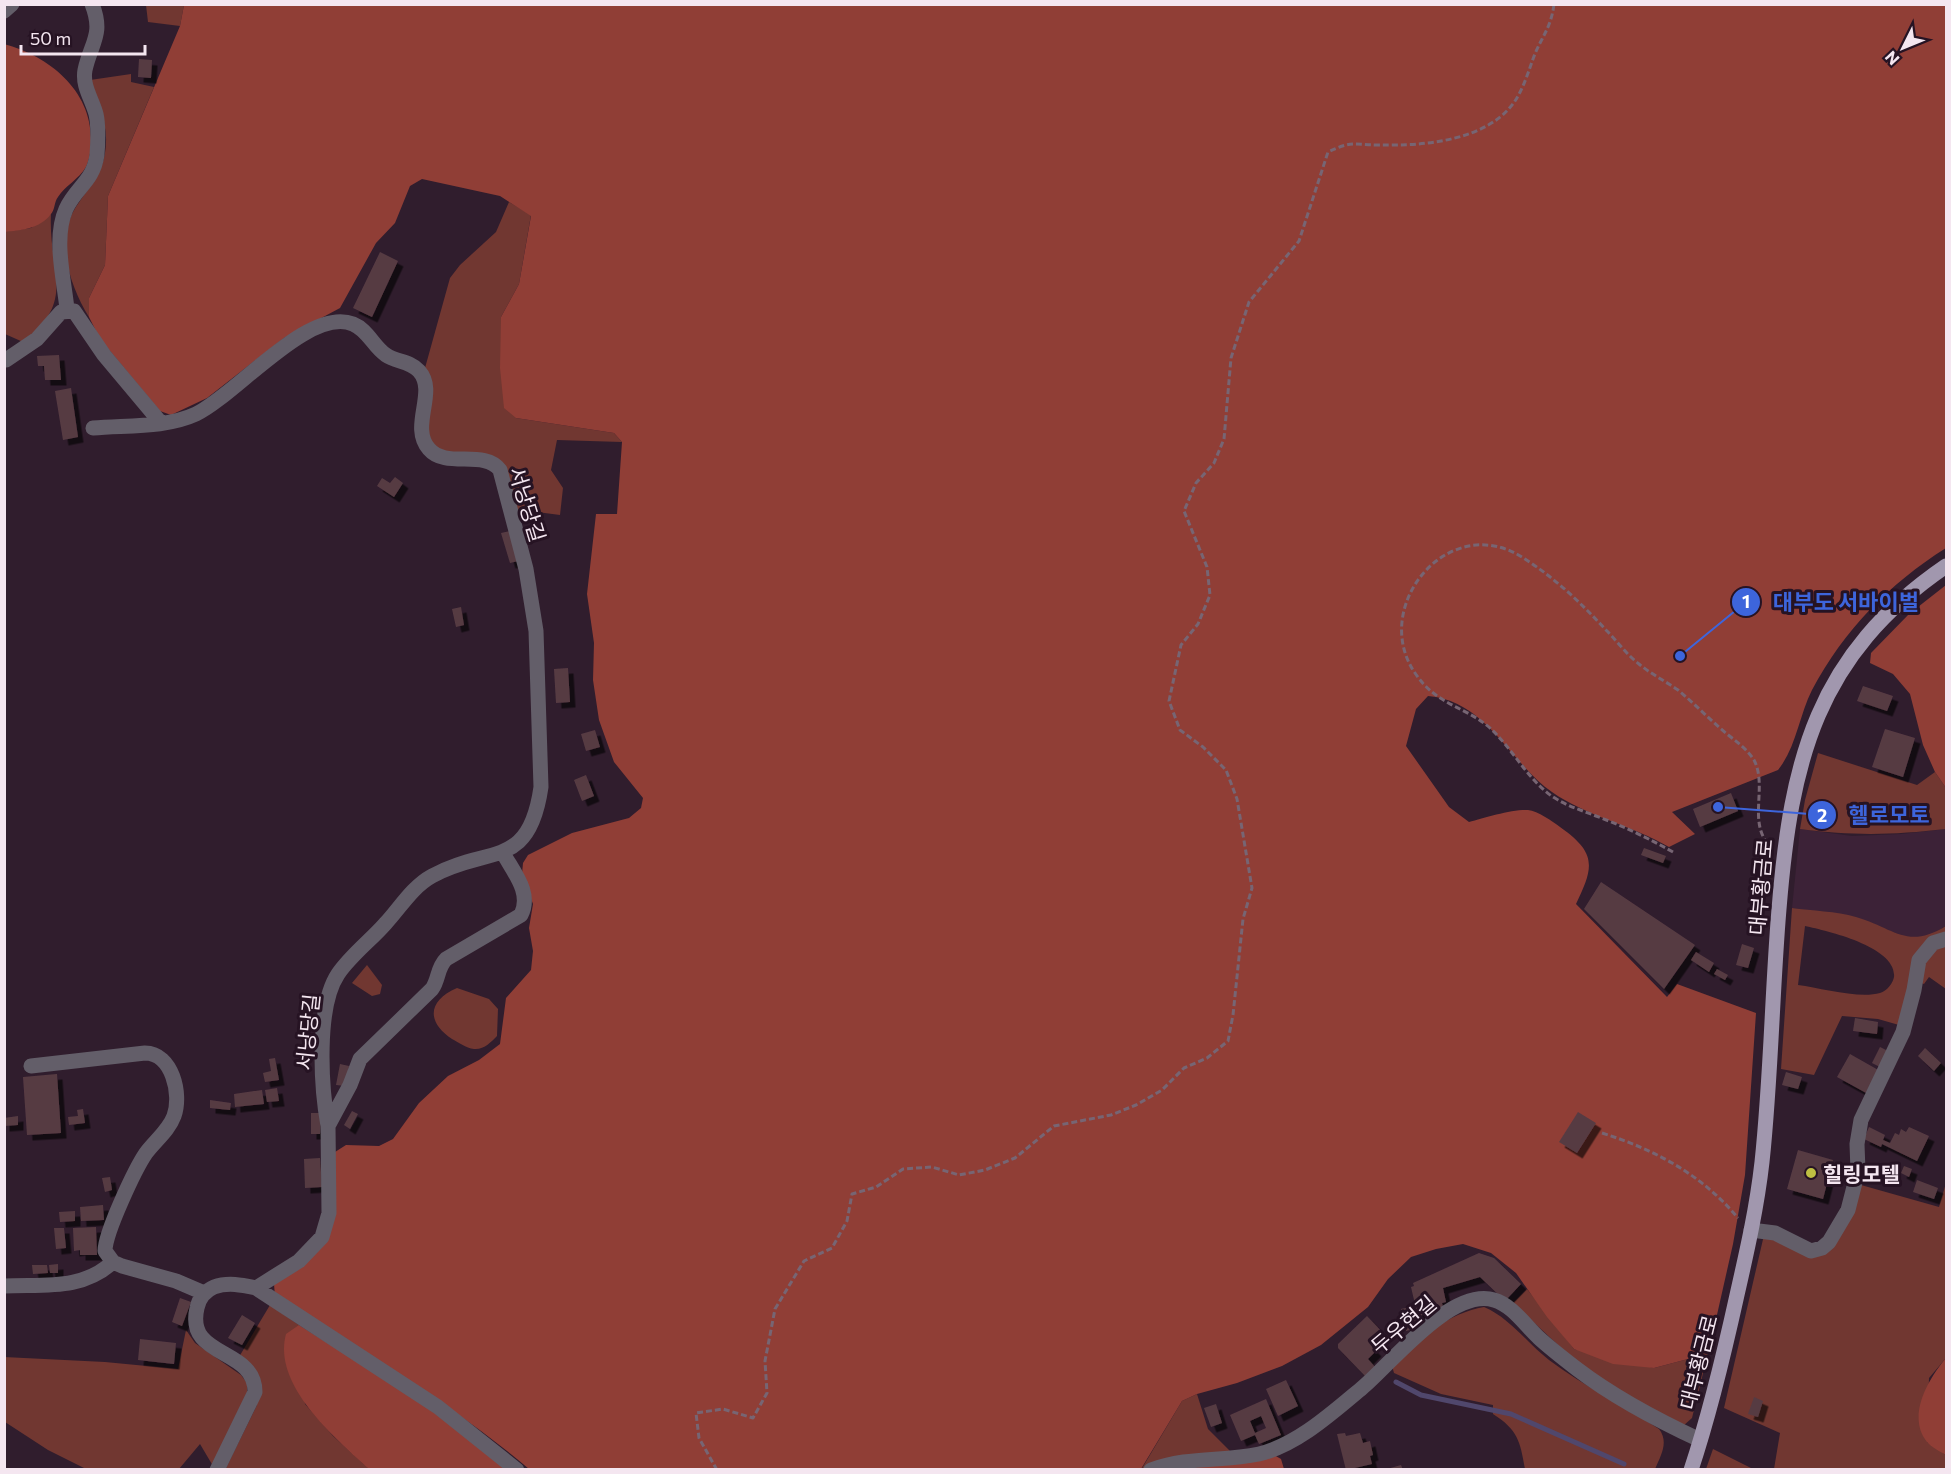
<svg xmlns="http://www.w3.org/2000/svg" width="1951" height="1474" viewBox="0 0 1951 1474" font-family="Commissioner,'Noto Sans KR',sans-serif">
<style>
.built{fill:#3c2237}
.green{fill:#713731;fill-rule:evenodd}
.forest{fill:#903e36}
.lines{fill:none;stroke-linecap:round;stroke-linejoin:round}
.stream{stroke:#50476c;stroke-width:5}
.building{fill:#573b43;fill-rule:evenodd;filter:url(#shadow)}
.path{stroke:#776573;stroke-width:3;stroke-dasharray:6 3;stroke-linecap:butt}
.minor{stroke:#635e69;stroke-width:15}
.major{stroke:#a197ae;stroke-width:15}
.poi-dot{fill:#bebf42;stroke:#261323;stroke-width:2}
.labels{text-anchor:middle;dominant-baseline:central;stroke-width:6;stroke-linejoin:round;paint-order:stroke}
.street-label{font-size:21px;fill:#f4e6f0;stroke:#261323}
.poi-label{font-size:21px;font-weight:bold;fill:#f4e6f0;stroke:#261323;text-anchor:start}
.leader{fill:none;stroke:#3d65dc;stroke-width:2}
.callout-dot{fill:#3d65dc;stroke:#261323;stroke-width:2}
.mark-label{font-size:18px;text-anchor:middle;font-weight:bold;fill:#fff}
.callout-label{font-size:22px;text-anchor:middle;font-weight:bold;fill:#3d65dc;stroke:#261323;stroke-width:6;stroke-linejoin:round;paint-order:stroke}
</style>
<defs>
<filter id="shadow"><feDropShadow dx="5.5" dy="5.5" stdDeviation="0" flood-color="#0009"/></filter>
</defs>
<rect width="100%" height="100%" fill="#301d2d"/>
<path class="built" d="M 1800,829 L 1852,836 L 1901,834 L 1946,829 L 1946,926 L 1928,937 L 1905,937 L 1855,917 L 1792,908 Z"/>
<path class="green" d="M 146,5 L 184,5 L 180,26 L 148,22 Z
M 131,74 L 131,82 L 154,87 L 108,196 L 105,265 L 89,298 L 89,317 C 71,288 56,245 73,212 C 88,186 105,175 106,142 C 107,121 97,99 90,80 Z
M 509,202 L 531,215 L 519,284 L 501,317 L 516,418 L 614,433 L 622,442 L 557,440 L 551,470 L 563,488 L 560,515 L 514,509 L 506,472 L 439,451 L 427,436 L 425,368 L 450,278 L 460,265 L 496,232 Z
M 51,214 C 48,272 78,300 23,342 L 5,334 L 4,232 L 31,228 Z
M 1818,753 L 1917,785 L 1935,772 L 1946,788 L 1946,829 C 1893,835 1854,836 1800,829 L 1805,800 Z
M 1792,908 C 1812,911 1836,911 1856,917 C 1894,928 1907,950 1946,926 L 1946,936 L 1930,942 L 1899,1025 L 1878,1019 L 1842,1016 L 1814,1075 L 1781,1069 ZM 1805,926 C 1828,931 1897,947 1894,977 C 1893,983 1887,991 1880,993 C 1859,999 1821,988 1798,985 Z
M 1946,944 L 1946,989 L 1929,977 L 1924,984 L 1918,982 L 1928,952 Z
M 367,965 L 382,985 L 380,994 L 372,996 L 352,983 Z
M 457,988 L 489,999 L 498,1009 L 497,1036 C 491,1042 484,1050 474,1049 C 466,1048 458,1042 452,1039 C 425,1021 429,1000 457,988 Z
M 1946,1183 L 1946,1358 L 1929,1378 L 1927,1442 L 1946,1455 L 1946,1469 L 1774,1469 L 1780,1433 L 1724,1408 L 1764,1235 L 1817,1256 L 1861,1185 L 1939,1207 Z
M 1527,1289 L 1574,1349 L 1654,1368 L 1688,1359 L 1712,1337 L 1692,1418 L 1683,1426 L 1631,1399 L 1572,1358 L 1513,1303 Z
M 270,1305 L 299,1325 L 305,1404 L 333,1436 L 369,1469 L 225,1470 L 257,1405 L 239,1357 Z
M 1484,1307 C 1510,1318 1527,1343 1549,1360 C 1584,1386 1623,1405 1659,1429 C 1669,1442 1661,1455 1655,1469 L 1525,1469 C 1520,1441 1518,1430 1493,1414 L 1493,1405 L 1441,1394 L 1394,1373 L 1392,1366 C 1412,1341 1451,1312 1484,1307 Z
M 186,1330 L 195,1343 L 241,1375 L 247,1383 L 247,1393 L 213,1466 L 200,1444 L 179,1469 L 86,1469 L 48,1450 L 5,1422 L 4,1357 L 105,1362 L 178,1369 Z
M 1197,1394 L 1208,1429 L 1231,1452 L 1156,1464 L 1141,1470 L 1182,1401 Z
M 1713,1449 L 1753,1469 L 1706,1469 Z"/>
<path class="forest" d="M 184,5 L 1946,5 L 1946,548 C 1889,584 1844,630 1812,690 C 1799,716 1796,748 1778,770 L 1672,812 L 1695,834 L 1669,847 C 1633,826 1584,815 1552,792 C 1509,762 1487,701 1428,696 L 1416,709 L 1406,746 L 1449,807 L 1469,822 C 1484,818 1512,809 1528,810 C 1538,811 1552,821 1560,827 C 1597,853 1594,867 1576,904 L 1667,997 L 1677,984 L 1756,1013 L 1745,1175 L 1733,1244 L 1712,1337 L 1688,1359 L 1654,1368 L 1613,1364 L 1574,1349 L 1547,1317 L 1516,1273 L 1491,1253 L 1463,1244 L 1436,1249 L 1411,1257 L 1388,1279 L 1368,1307 L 1321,1345 L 1282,1366 L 1237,1383 L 1197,1394 L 1182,1401 L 1141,1469 L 529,1469 C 451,1403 362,1351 275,1297 L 274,1284 L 315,1251 L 335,1152 L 346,1145 L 379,1146 L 393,1139 L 419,1103 L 448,1076 L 479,1060 L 500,1044 L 506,998 L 531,970 L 533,951 L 529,928 L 533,904 L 522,874 L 523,863 L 528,855 L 572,833 L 629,818 L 641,808 L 643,798 L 614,762 L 599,720 L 593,680 L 594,643 L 587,594 L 596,514 L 617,514 L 622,442 L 614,433 L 516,418 L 504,408 L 500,368 L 501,317 L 519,284 L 531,216 L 500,196 L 422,179 L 410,186 L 395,223 L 376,243 L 340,308 L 284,338 L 207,398 L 171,415 L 160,411 L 100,339 L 89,317 L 89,298 L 105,265 L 108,196 L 180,26 Z
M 4,44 C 49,56 91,90 91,139 C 91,148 90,159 86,167 C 79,179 65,186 58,197 C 54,202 55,210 51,214 C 40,229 21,230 5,232 Z
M 1946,585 L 1946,788 L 1935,772 L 1923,745 L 1910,694 L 1893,674 L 1870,663 L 1871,653 L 1909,614 Z
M 299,1325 L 418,1400 L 508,1469 L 369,1469 C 335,1438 272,1385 286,1334 Z
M 1946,1358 L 1946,1455 C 1941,1452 1931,1447 1927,1442 C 1906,1416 1929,1378 1946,1358 Z
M 1274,1455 L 1281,1459 L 1284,1469 L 1167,1470 Z"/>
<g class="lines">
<path class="stream" d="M 1396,1382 L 1421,1395 L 1511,1414 L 1624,1464"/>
</g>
<path class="building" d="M 139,59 L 152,60 L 151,78 L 138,77 Z
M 380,252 L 398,261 L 372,317 L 353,308 Z
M 59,355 L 61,380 L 45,380 L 44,366 L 38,366 L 37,356 Z
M 71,388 L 78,437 L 63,440 L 55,391 Z
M 395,477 L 403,483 L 394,497 L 377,486 L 382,478 L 390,483 Z
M 510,531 L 518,561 L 510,563 L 501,533 Z
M 461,607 L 464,625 L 456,627 L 452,609 Z
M 568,668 L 570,702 L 556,703 L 554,669 Z
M 1863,686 L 1893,696 L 1887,711 L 1857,701 Z
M 1885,729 L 1915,738 L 1903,777 L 1872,767 Z
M 595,730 L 600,747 L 586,751 L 581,734 Z
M 586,775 L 594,796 L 582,801 L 574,780 Z
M 1731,793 L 1738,811 L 1700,827 L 1693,809 Z
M 1644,848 L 1666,856 L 1663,863 L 1641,855 Z
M 1601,882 L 1695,945 L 1664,989 L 1584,909 Z
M 1742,944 L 1754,948 L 1748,968 L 1736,965 Z
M 1696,952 L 1714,963 L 1709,972 L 1691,960 Z
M 1717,969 L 1728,975 L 1725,980 L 1714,974 Z
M 1855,1018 L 1878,1022 L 1877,1034 L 1853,1031 Z
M 1880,1047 L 1888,1051 L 1880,1067 L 1872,1063 Z
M 1925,1048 L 1941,1063 L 1934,1071 L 1918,1056 Z
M 1850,1054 L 1880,1071 L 1868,1094 L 1837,1077 Z
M 275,1058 L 279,1080 L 265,1082 L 263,1073 L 271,1071 L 269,1059 Z
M 340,1064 L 349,1066 L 346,1086 L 336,1085 Z
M 1786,1072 L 1802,1077 L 1798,1089 L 1782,1085 Z
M 57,1074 L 61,1133 L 27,1135 L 23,1077 Z
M 277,1088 L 279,1101 L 267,1102 L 265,1090 Z
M 262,1090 L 264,1104 L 235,1107 L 234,1094 Z
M 210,1100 L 231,1103 L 230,1110 L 210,1108 Z
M 83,1109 L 85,1123 L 69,1125 L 68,1117 L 78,1116 L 77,1110 Z
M 352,1111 L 358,1114 L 350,1129 L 344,1125 Z
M 1578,1112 L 1596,1123 L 1577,1153 L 1559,1142 Z
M 311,1113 L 321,1113 L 320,1134 L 311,1134 Z
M 18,1116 L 18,1125 L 4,1126 L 4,1118 Z
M 1869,1127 L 1885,1135 L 1883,1140 L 1890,1143 L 1895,1133 L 1899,1135 L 1901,1129 L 1906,1132 L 1909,1127 L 1929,1136 L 1917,1161 L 1882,1144 L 1881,1147 L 1864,1139 Z
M 1798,1150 L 1833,1160 L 1823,1199 L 1787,1189 Z
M 320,1158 L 322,1187 L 305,1188 L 304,1159 Z
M 1904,1166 L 1912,1169 L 1909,1177 L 1901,1173 Z
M 110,1177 L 112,1190 L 105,1192 L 102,1178 Z
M 1917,1180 L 1938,1188 L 1934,1199 L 1913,1192 Z
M 103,1205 L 104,1220 L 81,1221 L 80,1207 Z
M 75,1211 L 75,1221 L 60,1222 L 59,1212 Z
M 96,1227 L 97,1255 L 80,1255 L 80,1250 L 74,1251 L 73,1228 Z
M 54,1228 L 64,1228 L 66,1248 L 56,1249 Z
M 1479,1253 L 1494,1258 L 1521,1284 L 1505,1301 L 1480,1277 L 1443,1288 L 1446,1302 L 1442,1303 L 1444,1311 L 1429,1318 L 1427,1313 L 1418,1317 L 1411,1287 L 1414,1286 L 1413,1283 Z
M 58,1264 L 58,1273 L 50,1273 L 49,1265 Z
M 32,1265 L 47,1265 L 48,1273 L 33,1274 Z
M 180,1298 L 191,1302 L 182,1326 L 172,1322 Z
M 1414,1306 L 1419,1328 L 1406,1331 L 1401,1309 Z
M 242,1315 L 255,1323 L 242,1345 L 228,1338 Z
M 1367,1316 L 1385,1335 L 1372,1347 L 1376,1351 L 1368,1359 L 1376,1368 L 1366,1377 L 1338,1348 L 1338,1344 Z
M 140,1339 L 176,1343 L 174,1364 L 138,1360 Z
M 1286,1380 L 1298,1406 L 1278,1416 L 1266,1389 Z
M 1754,1397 L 1763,1401 L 1758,1417 L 1748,1414 Z
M 1266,1399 L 1281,1435 L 1259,1444 L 1255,1435 L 1241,1441 L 1230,1415 ZM 1261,1416 L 1266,1428 L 1255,1433 L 1250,1421 Z
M 1216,1404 L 1222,1423 L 1211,1427 L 1204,1408 Z
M 1345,1433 L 1346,1436 L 1360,1433 L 1363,1443 L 1370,1441 L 1373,1455 L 1370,1456 L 1372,1464 L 1346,1470 L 1337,1434 Z
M 1401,1465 L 1403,1470 L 1387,1470 L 1387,1469 Z"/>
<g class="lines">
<path class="path" d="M 1673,852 C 1648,838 1623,826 1596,816 C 1581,810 1567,806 1553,797 C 1527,779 1513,749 1490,728 C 1465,706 1437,706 1415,673 C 1369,606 1450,508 1525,559 C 1556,579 1581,603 1606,630 C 1617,641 1627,655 1639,664 C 1651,674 1665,681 1678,690 C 1695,704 1710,720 1727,734 C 1737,742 1747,749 1754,760 C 1768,787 1747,823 1770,846
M 1602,1133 C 1656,1150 1702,1175 1738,1218
M 717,1470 L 699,1438 L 696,1413 L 723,1409 L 753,1418 L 767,1393 L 765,1361 L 775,1309 L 804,1261 L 832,1248 L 847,1221 L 852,1194 L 876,1187 L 903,1169 L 932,1167 L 959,1175 L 985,1170 L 1015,1158 L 1054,1126 L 1111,1115 L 1136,1105 L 1162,1090 L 1184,1068 L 1207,1058 L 1228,1041 L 1233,1015 L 1243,919 L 1252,888 L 1237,799 L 1226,770 L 1203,747 L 1180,730 L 1169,701 L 1181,645 L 1198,624 L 1210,595 L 1207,567 L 1184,511 L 1196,483 L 1214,463 L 1224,439 L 1231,358 L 1249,302 L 1299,241 L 1328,152 C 1353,140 1354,145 1380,145 C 1423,146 1488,141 1515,101 C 1523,89 1528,73 1533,59 C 1541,37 1551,29 1554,4"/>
<path class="minor" d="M 4,11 L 12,4
M 67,309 C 64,279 53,238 66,209 C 76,187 93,182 97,155 C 98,142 99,127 96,114 C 92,99 82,86 85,70 C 91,42 104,35 92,4
M 6,360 L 37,339 L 61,312 L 74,311 L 104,355 L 161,423
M 93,428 C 127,425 166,428 196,414 C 237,394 309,306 353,324 C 368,330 373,346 386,355 C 396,362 410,361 419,371 C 438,392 409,426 429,449 C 446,469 484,449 500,470 L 526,569 L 536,631 L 541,787 C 529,871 488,845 432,876 C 412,887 400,908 385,924 C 370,941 351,955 338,974 C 316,1007 321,1087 328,1126
M 31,1066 L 145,1053 C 172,1053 182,1094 174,1116 C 169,1130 155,1141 146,1153 C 135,1169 105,1233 105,1251 L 113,1262 L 122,1266 L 176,1281 L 204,1293
M 1751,1230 L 1775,1233 L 1811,1251 L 1822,1248 L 1829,1242 L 1848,1210 L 1858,1171 L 1857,1144 L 1861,1120 L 1903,1032 L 1914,990 L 1919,960 L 1933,943 L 1946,939
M 4,1286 C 44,1284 81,1291 113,1262
M 256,1288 L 299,1261 L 322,1237 L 329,1213 L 328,1126 L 350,1085 L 360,1059 L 432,989 C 439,979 437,968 446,959 L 521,915 C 532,893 514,873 503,853
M 217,1470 L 255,1392 C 255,1347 185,1359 197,1308 C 199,1298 205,1291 214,1287 C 228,1282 242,1285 256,1288 L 438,1407 L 517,1470
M 1151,1470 C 1189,1456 1222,1462 1259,1454 C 1297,1445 1332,1413 1362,1388 C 1390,1365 1451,1287 1494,1300 C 1512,1305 1525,1325 1539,1338 C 1551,1349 1564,1359 1577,1369 C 1615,1398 1657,1420 1700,1440"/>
<path class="major" d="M 1691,1470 C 1710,1413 1724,1354 1737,1295 C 1747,1251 1757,1207 1762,1162 C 1771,1078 1772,993 1779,909 C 1791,761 1816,655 1946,566"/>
</g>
<circle class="poi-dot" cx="1811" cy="1173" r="6"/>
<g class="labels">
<g class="street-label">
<text transform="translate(528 504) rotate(73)">서낭당길</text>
<text transform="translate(1760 887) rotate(-85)">대부황금로</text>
<text transform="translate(307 1032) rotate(-84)">서낭당길</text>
<text transform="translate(1403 1324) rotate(-40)">두우현길</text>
<text transform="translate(1698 1362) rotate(-76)">대부황금로</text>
</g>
<g class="poi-label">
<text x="1823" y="1173">힐링모텔</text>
</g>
</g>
<path class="leader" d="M1680 656L1746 602M1718 807L1822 815"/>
<g class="callout-dot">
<circle cx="1680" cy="656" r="6"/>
<circle cx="1718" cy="807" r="6"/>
<circle cx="1746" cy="602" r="15"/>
<circle cx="1822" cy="815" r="15"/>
</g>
<g class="mark-label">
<text x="1746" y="608">1</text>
<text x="1822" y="822">2</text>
</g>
<g class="callout-label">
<text x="1846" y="610">대부도 서바이벌</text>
<text x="1889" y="823">헬로모토</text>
</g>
<rect width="1951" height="1474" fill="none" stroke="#f4e6f0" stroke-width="12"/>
<g transform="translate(1903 48) rotate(227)" stroke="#261323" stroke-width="4.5" paint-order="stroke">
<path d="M0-4.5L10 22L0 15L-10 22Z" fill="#f4e6f0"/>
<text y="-9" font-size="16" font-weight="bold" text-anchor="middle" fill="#f4e6f0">N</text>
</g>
<path d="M21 45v9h124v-9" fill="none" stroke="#f4e6f0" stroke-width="3"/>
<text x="30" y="45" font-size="18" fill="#f4e6f0" stroke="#261323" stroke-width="4.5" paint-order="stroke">50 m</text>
</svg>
